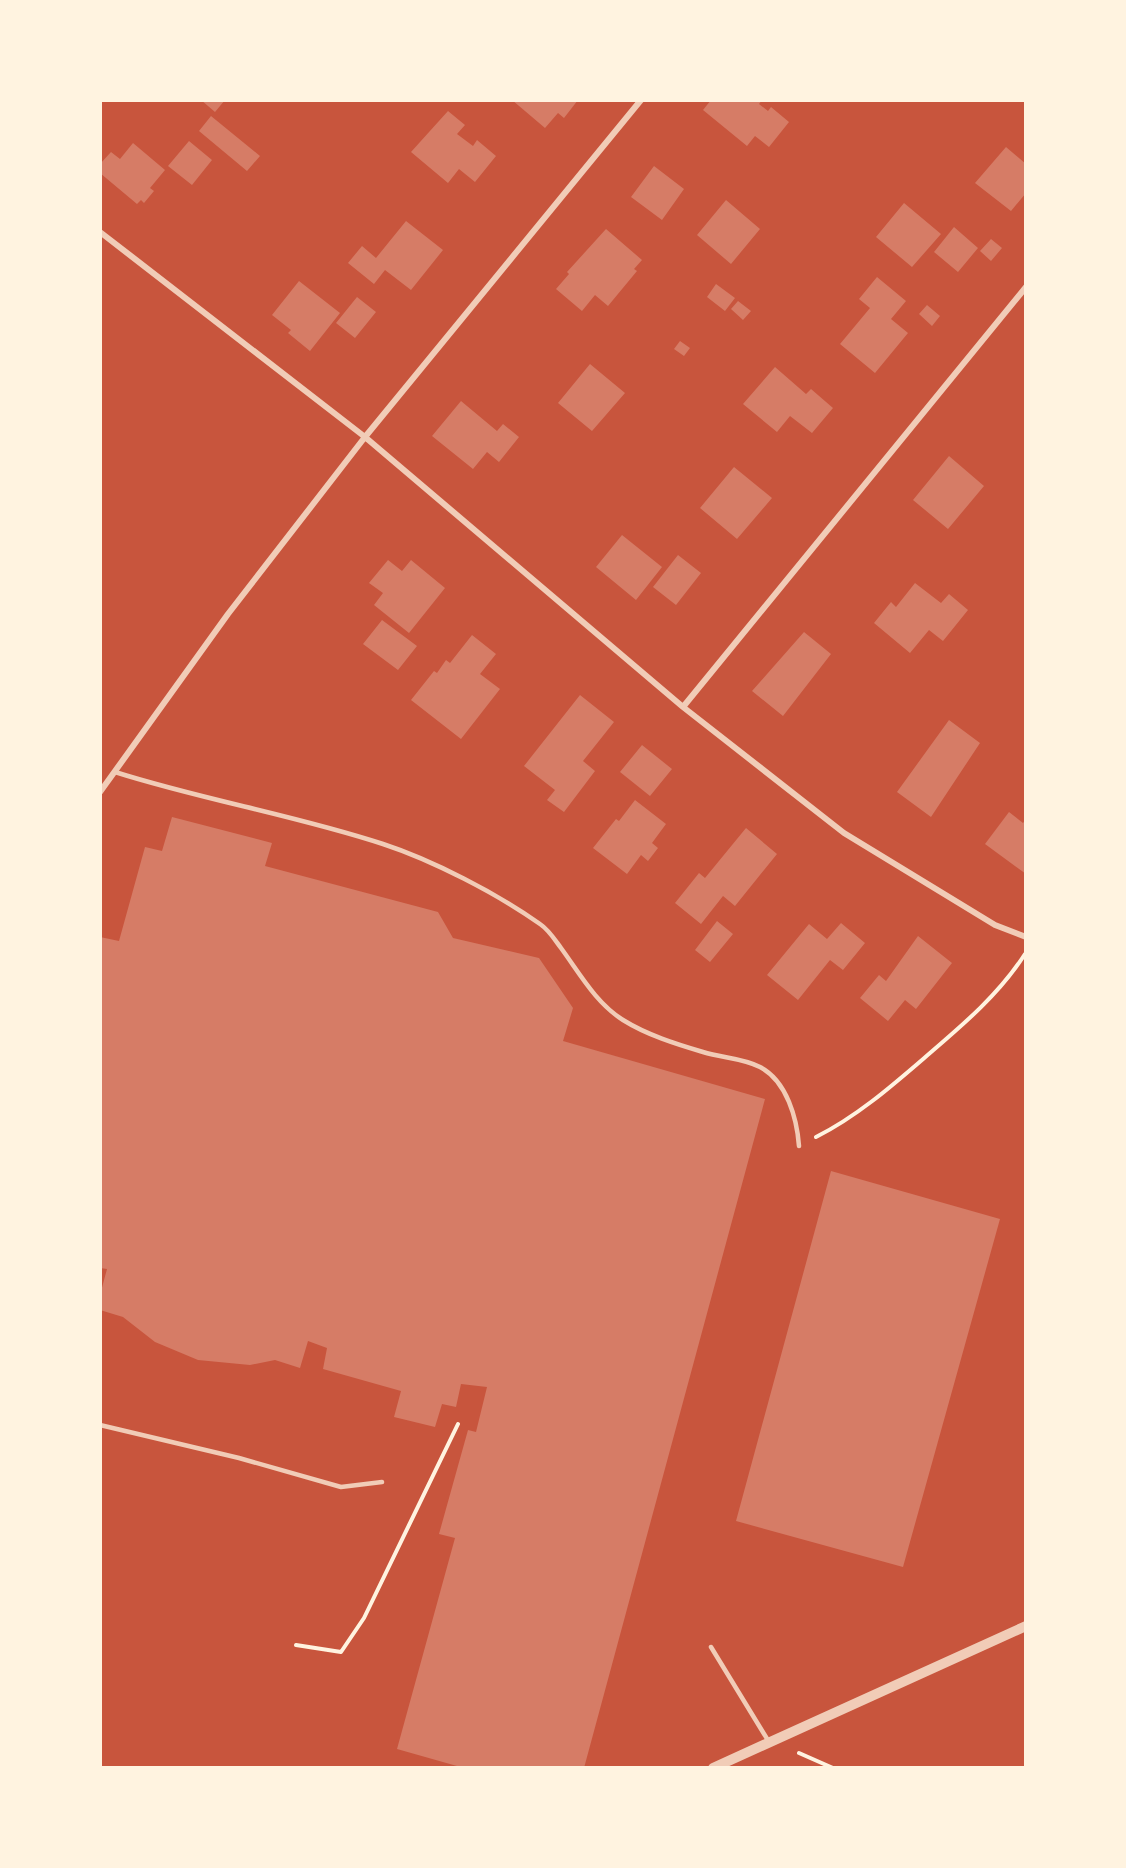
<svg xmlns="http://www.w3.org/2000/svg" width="1126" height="1868" viewBox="0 0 1126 1868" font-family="'Alegreya Sans',sans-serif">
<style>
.building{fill:#d67c66}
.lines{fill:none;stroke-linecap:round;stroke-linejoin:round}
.path{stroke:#fff3e0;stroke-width:4}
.service{stroke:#f1ccb7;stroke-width:4.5}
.minor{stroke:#f1ccb7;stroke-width:6}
.tertiary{stroke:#f1ccb7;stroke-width:10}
</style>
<rect width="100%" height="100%" fill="#c8553d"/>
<path class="building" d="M 201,100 L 225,100 L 215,112 Z
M 512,100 L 578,100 L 564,118 L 558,113 L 545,128 Z
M 711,100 L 762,100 L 759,104 L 768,111 L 771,107 L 789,122 L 769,147 L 755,136 L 747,146 L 703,110 Z
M 448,111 L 465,125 L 457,134 L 473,146 L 477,140 L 496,156 L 475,182 L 459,169 L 448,183 L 411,152 Z
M 211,116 L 260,156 L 247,171 L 199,131 Z
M 189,141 L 212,160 L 192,185 L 168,166 Z
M 133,143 L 165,170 L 150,188 L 154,191 L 144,203 L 141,200 L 137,204 L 100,173 L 100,164 L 111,152 L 120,159 Z
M 1006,147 L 1026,164 L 1026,193 L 1011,211 L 975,183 Z
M 654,166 L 684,189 L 662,220 L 631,197 Z
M 726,200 L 760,229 L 731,264 L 697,235 Z
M 904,203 L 941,234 L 912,267 L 876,237 Z
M 406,221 L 443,250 L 411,290 L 385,270 L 374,284 L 348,263 L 362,246 L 376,258 Z
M 954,227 L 978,248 L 958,272 L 934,252 Z
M 606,229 L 642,260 L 634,269 L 637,271 L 608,306 L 595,295 L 582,311 L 556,289 L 569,274 L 567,272 Z
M 991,239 L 1002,248 L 991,261 L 980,251 Z
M 877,277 L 906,301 L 891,319 L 908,333 L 875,373 L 840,344 L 870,308 L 859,299 Z
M 299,281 L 340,313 L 310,351 L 288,333 L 291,330 L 272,315 Z
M 716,284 L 735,298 L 725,311 L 707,297 Z
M 357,297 L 376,312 L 355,338 L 336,323 Z
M 738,301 L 751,311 L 743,320 L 731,309 Z
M 927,305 L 940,316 L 932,326 L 919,314 Z
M 680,341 L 690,348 L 684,356 L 674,349 Z
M 590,364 L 625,393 L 592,431 L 558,403 Z
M 775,367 L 806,394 L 811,389 L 833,408 L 812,433 L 790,416 L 777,432 L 743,404 Z
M 461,401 L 497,431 L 503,424 L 519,437 L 499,462 L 487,452 L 473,469 L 432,436 Z
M 949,456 L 984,486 L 948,529 L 913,500 Z
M 734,467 L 772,498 L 737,539 L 700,508 Z
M 622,535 L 662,567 L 636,600 L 596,567 Z
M 678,555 L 701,573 L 676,605 L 653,587 Z
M 388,560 L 402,571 L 411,560 L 445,588 L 409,633 L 374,605 L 383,593 L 369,583 Z
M 915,583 L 941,603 L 949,594 L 968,610 L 943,641 L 929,630 L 910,653 L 874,623 L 891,602 L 896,607 Z
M 382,620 L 417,646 L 398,670 L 363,644 Z
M 804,632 L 831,654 L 783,716 L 752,691 Z
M 472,635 L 496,654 L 480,674 L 500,689 L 461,739 L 411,700 L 434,671 L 437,673 L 446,660 L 450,663 Z
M 580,695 L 614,722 L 583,761 L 595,771 L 564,812 L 547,800 L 555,790 L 524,766 Z
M 949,720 L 980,743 L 931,817 L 897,792 Z
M 642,745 L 672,769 L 650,796 L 620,772 Z
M 635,800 L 666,824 L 652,843 L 658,848 L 648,861 L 641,855 L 627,874 L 593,848 L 616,819 L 619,821 Z
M 1009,812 L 1023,823 L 1026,819 L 1026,874 L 985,844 Z
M 172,817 L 272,843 L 265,866 L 438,912 L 453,938 L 539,958 L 573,1008 L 563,1041 L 765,1099 L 584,1768 L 464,1768 L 397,1749 L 455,1538 L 439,1534 L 468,1430 L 476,1432 L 487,1387 L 461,1384 L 456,1407 L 442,1404 L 435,1427 L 394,1417 L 401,1391 L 323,1369 L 327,1348 L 308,1341 L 300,1368 L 275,1360 L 250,1365 L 198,1360 L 155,1342 L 123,1317 L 100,1310 L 100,1295 L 107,1269 L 100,1268 L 100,937 L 119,941 L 145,847 L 162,851 Z
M 746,828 L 777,854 L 735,906 L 723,896 L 701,924 L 675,903 L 699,873 L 705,878 Z
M 717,921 L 733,934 L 710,962 L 695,950 Z
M 841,923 L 865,943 L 843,970 L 830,960 L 798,1000 L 767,975 L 809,924 L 827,939 Z
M 918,936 L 952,963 L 916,1009 L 905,1000 L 888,1021 L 860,998 L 879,975 L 886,981 Z
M 831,1171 L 1000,1219 L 903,1567 L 736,1521 Z"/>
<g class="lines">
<path class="path" d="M 816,1137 C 858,1116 894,1084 930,1053 C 965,1023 1000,993 1025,954
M 296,1645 L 341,1652 L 364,1618 L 458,1424
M 799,1753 L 833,1768"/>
<path class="service" d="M 115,772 C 203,800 295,815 383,844 C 432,860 498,894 540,924 C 549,930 555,940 561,948 C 580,974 596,1003 623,1020 C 647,1035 676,1044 703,1052 C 722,1058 743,1058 760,1067 C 787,1081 797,1119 799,1146
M 100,1425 L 239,1458 L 341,1487 L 382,1482
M 711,1647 L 769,1742"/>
<path class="minor" d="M 100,232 L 365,437 L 683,707 L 844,833 L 995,925 L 1026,937
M 683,707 L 1026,287
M 100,792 L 228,614 L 365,437 L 641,100"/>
<path class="tertiary" d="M 713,1768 L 1026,1626"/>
</g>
<rect width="1126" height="1868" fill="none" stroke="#fff3e0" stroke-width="204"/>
</svg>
